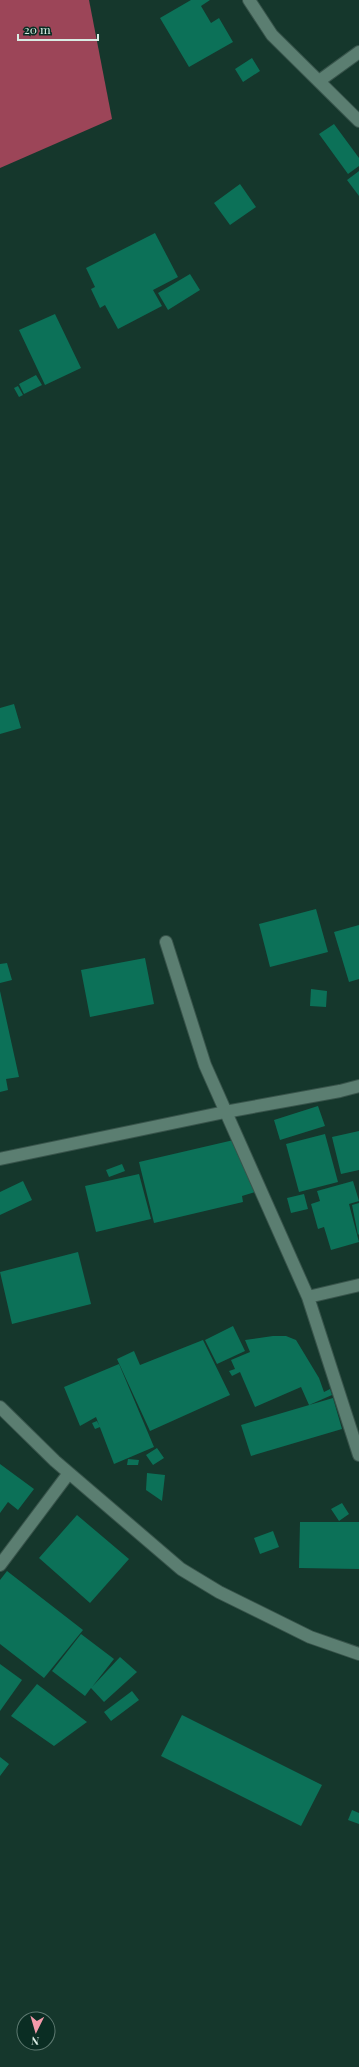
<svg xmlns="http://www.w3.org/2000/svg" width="359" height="2067" viewBox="0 0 359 2067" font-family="'Playfair Display',serif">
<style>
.forest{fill:#9c4558}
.building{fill:#0c7158}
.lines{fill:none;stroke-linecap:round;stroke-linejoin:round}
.minor-casing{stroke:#38544b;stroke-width:14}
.minor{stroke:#5b7e71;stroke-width:12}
</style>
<rect width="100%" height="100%" fill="#15372c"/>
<path class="forest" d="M 0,0 L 89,0 L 112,119 L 0,168 Z"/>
<path class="building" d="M 191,0 L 210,0 L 201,6 L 211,23 L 219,18 L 233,42 L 189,67 L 160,18 Z
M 252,58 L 260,71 L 243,82 L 235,69 Z
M 334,124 L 359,158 L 359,166 L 348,174 L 319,134 Z
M 359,171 L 359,196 L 347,180 Z
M 240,184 L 256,207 L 230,225 L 214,203 Z
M 155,233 L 178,277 L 153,290 L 162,306 L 118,329 L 105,305 L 100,308 L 91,289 L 95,287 L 86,268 Z
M 190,274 L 200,290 L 168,310 L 158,293 Z
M 55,314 L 81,368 L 45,385 L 19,330 Z
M 36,375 L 42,385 L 24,394 L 19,384 Z
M 18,386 L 23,395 L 19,397 L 14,388 Z
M 14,704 L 21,728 L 0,734 L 0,708 Z
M 316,909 L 328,952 L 270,967 L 259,924 Z
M 359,925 L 359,979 L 349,982 L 334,932 Z
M 145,958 L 154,1004 L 90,1017 L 81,970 Z
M 7,963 L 12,980 L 0,983 L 0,964 Z
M 311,989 L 327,991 L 326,1007 L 310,1006 Z
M 0,991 L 19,1077 L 6,1079 L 8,1090 L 0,1092 Z
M 318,1106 L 325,1126 L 280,1140 L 274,1120 Z
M 359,1131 L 359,1170 L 341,1174 L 332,1137 Z
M 325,1134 L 338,1182 L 299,1192 L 286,1144 Z
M 238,1139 L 258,1191 L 242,1196 L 243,1202 L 154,1223 L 139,1162 Z
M 122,1164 L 125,1171 L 109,1177 L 106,1170 Z
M 139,1174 L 151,1219 L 96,1232 L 85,1186 Z
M 23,1181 L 32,1200 L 0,1215 L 0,1192 Z
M 353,1181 L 359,1201 L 349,1204 L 359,1242 L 331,1250 L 324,1227 L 318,1229 L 311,1204 L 320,1201 L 317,1191 Z
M 304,1194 L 308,1209 L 291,1213 L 287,1198 Z
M 359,1203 L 359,1234 L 358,1235 L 352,1205 Z
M 78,1252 L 91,1304 L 12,1324 L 0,1272 Z
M 233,1326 L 245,1351 L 217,1364 L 205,1340 Z
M 273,1336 L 286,1336 L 296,1340 L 319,1378 L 324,1392 L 330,1389 L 332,1395 L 309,1405 L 301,1387 L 255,1407 L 240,1372 L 232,1376 L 229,1371 L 235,1369 L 231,1360 L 250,1352 L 245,1340 Z
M 203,1340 L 230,1395 L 150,1431 L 117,1359 L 134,1351 L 140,1365 Z
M 119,1364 L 154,1447 L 114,1464 L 96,1417 L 80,1426 L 64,1387 Z
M 333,1398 L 342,1429 L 251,1456 L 241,1425 Z
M 97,1421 L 100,1427 L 95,1429 L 92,1423 Z
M 157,1448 L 164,1458 L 153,1465 L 146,1455 Z
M 128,1459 L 139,1460 L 138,1465 L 127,1465 Z
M 0,1464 L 34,1489 L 18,1510 L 8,1502 L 0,1513 Z
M 147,1473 L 165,1475 L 162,1501 L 146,1490 Z
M 342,1503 L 349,1514 L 339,1521 L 331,1509 Z
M 77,1515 L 129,1559 L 90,1603 L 39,1558 Z
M 300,1522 L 359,1522 L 359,1569 L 299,1568 Z
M 273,1531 L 279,1547 L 260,1554 L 254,1538 Z
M 7,1571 L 83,1630 L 44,1678 L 0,1644 L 0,1580 Z
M 81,1634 L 114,1659 L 92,1687 L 120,1657 L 137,1672 L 104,1702 L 91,1688 L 85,1696 L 52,1671 Z
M 0,1664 L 22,1680 L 0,1711 Z
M 37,1684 L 87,1722 L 54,1746 L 11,1716 Z
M 132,1691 L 139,1700 L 111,1721 L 104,1712 Z
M 182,1715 L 322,1785 L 301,1826 L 161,1756 Z
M 0,1757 L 9,1764 L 0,1776 Z
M 352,1810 L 359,1813 L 359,1824 L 348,1820 Z"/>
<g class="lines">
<defs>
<path id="minor" d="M 249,0 L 272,35 L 359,121
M 319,81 L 359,52
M 166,942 L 205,1065 L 308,1297 L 359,1455
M 0,1159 L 225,1112 L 340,1091 L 359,1086
M 308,1297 L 359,1285
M 0,1407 L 55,1461 L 181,1569 L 219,1592 L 310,1637 L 359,1654
M 0,1565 L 69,1473"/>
</defs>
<use href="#minor" class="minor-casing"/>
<use href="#minor" class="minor"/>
</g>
<g transform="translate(36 2031) rotate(185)"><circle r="19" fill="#0a2d23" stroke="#5d7970"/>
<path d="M0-3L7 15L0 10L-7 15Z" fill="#f39aaa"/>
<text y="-6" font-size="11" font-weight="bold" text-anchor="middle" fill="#d9ece4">N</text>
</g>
<path d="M18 34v6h80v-6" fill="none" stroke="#d9ece4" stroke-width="2"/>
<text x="24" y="34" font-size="12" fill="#d9ece4" stroke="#0a2d23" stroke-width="3" paint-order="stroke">20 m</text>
</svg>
